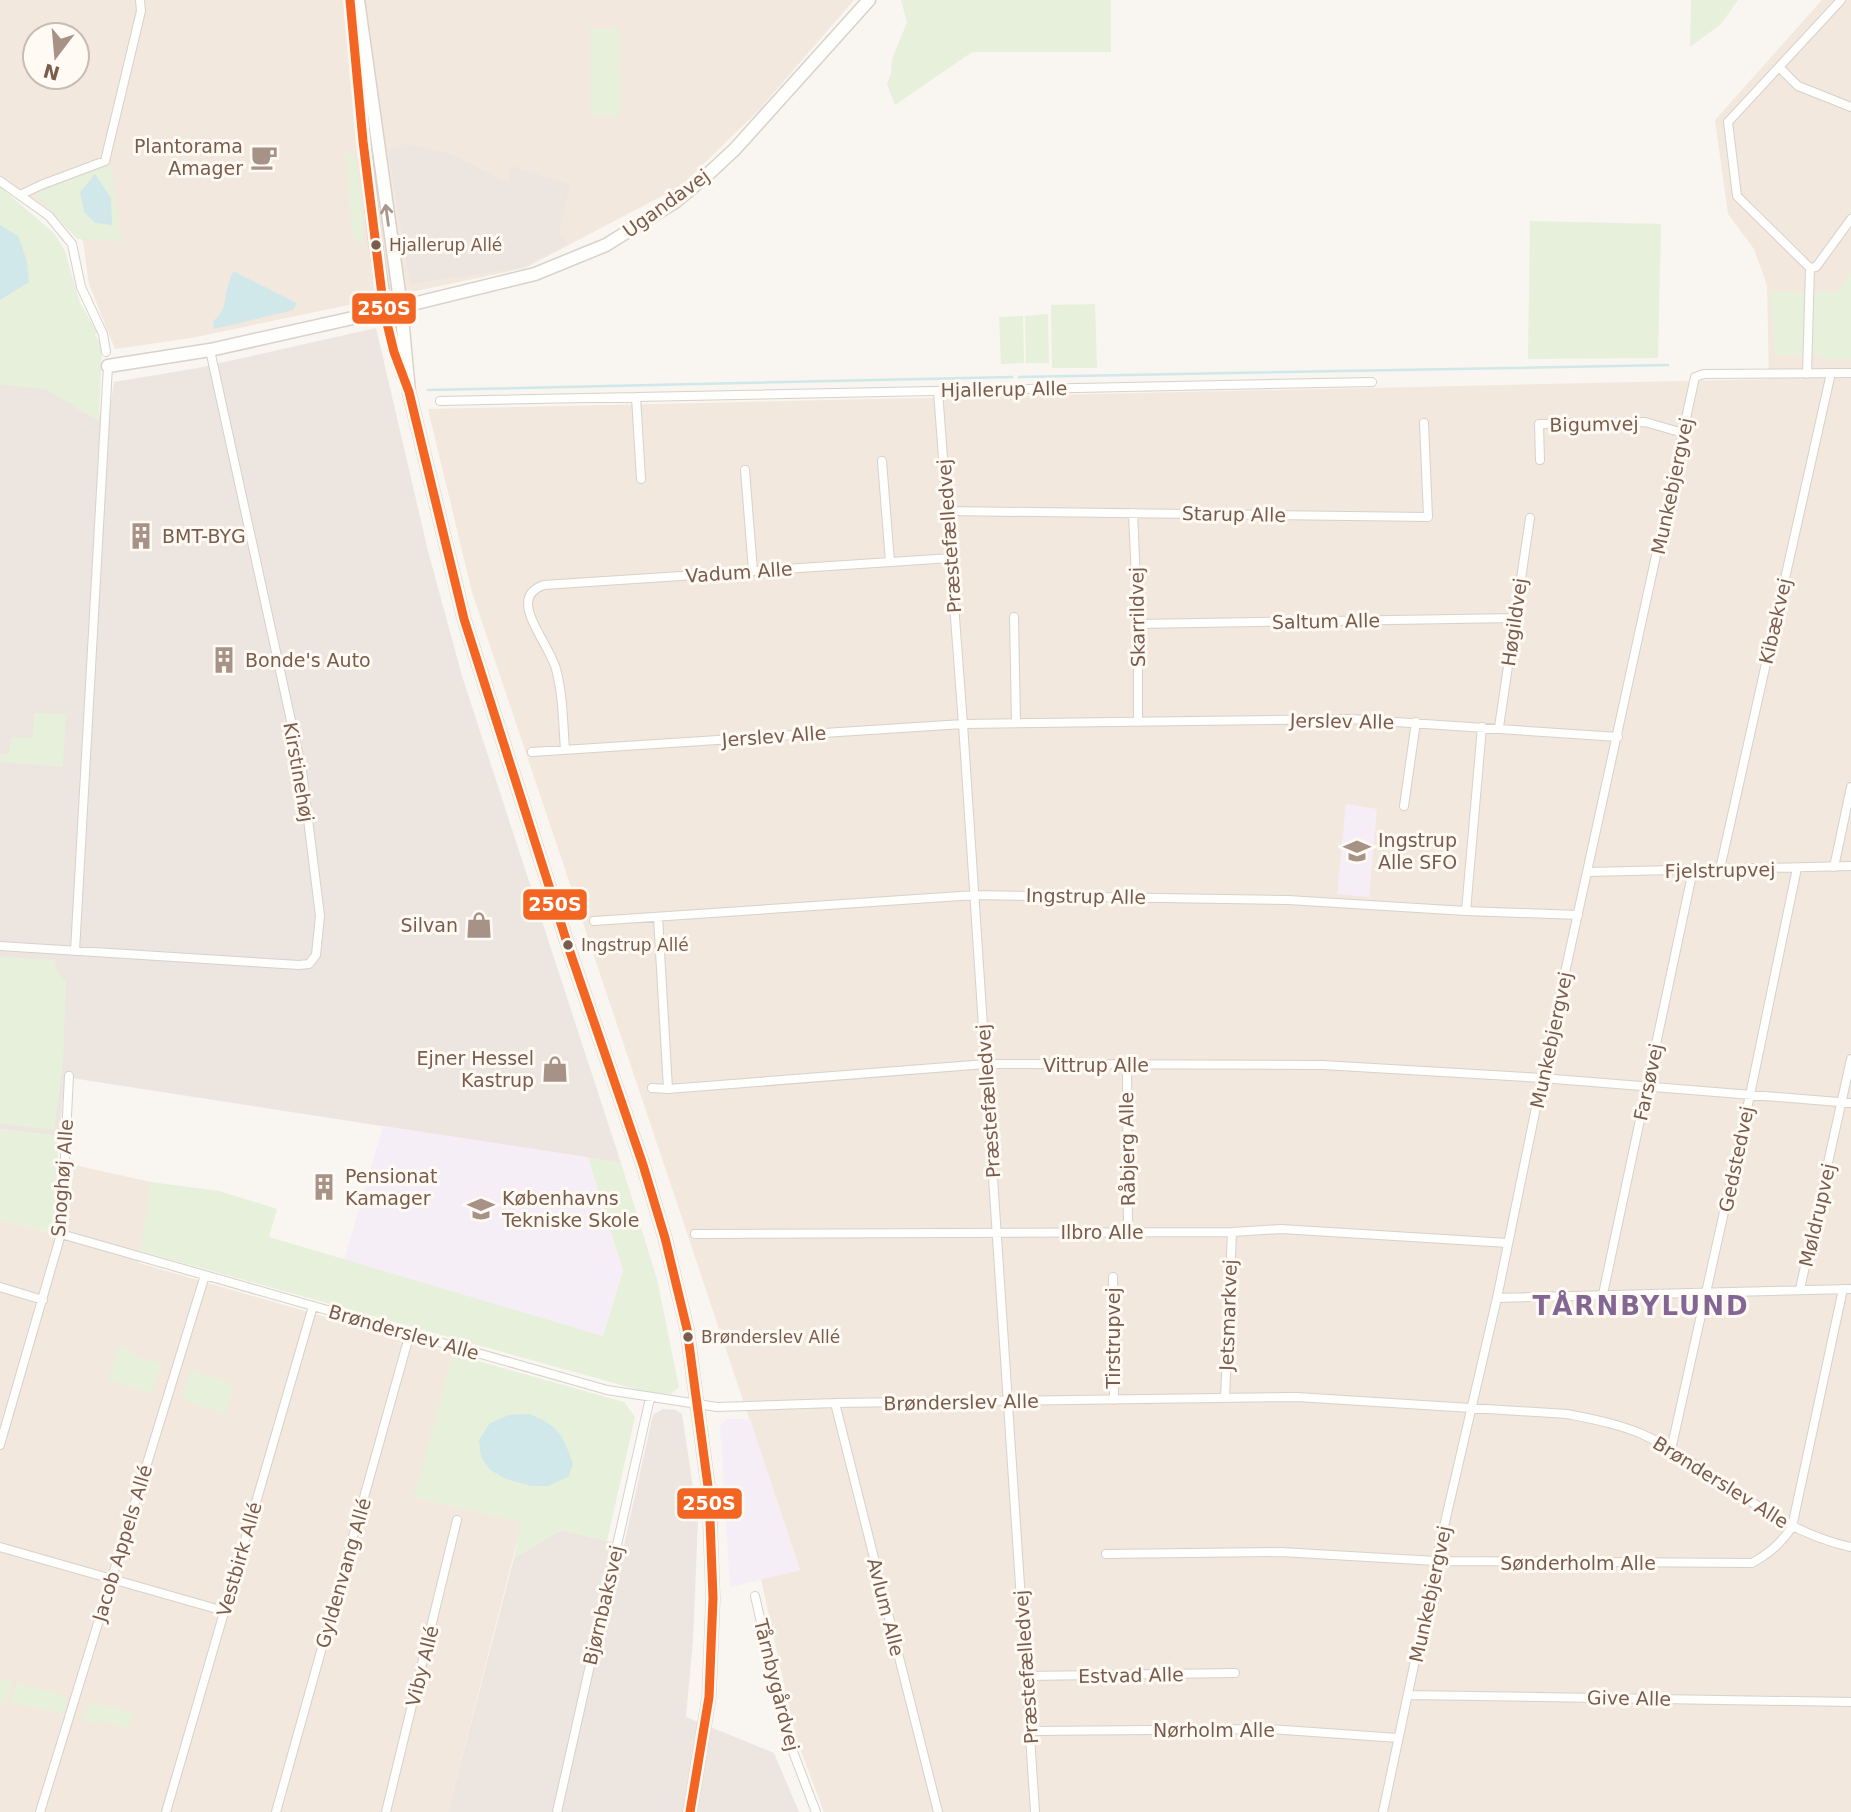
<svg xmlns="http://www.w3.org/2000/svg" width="1851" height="1812" viewBox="0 0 1851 1812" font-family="'DejaVu Sans',sans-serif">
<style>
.residential{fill:#f2e8de;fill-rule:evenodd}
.industrial{fill:#ede5e0}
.education{fill:#f6eef6}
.green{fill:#e7f0db}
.water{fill:#d0e8ea}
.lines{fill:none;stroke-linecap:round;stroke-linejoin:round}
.stream{stroke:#d0e8ea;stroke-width:2.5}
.street-casing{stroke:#d7d1cb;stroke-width:10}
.secondary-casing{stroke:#d9d2cb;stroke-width:15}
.street{stroke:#fefefd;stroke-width:8}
.secondary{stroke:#fefefd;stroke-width:12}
.bus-1-casing{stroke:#fffaf3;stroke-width:14}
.bus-1{stroke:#f26522;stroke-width:9}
.oneway{stroke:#a8958b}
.bus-dot{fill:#7a5c4d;stroke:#fffaf3;stroke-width:2.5}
.labels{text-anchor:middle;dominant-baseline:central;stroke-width:6;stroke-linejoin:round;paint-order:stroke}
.bus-label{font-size:17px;fill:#7a5c4d;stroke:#fffaf3;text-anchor:start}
.poi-label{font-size:19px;fill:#7a5c4d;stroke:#fffaf3;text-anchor:start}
.street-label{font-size:19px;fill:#7a5c4d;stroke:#fffaf3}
.district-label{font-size:26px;font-weight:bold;letter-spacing:2px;fill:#846695;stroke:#fffaf3}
.line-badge{stroke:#fffaf3;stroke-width:2.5}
.badge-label{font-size:19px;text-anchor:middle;font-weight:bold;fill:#fff}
</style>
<rect width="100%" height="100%" fill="#f9f5f0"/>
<path class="residential" d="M 0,0 L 854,0 L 759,110 L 681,186 L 525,268 L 191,338 L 115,349 L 89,284 L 83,241 L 68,222 L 0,176 ZM 35,35 L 77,35 L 77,77 L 35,77 Z
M 1822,0 L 1851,0 L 1851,1812 L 824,1812 L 796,1738 L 761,1579 L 800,1570 L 472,592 L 428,409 L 1769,379 L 1767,285 L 1754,249 L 1728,214 L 1715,120 Z
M 74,1165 L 151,1182 L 139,1263 L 453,1354 L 415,1497 L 522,1522 L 448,1812 L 0,1812 L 0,1219 L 53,1234 L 67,1228 Z"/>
<path class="industrial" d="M 406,144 L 451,154 L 508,183 L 511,166 L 570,185 L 559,232 L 568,244 L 521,268 L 410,284 L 388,150 Z
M 376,328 L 428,551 L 462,676 L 621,1163 L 65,1077 L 59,1136 L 0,1129 L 0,383 L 46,387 L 85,413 L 109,416 L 114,382 L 198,368 Z
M 663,1409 L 676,1410 L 682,1414 L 698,1521 L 693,1640 L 686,1717 L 774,1753 L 799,1812 L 448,1812 L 514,1558 L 561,1530 L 624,1545 L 652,1419 L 654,1414 Z"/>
<path class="education" d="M 1346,804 L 1377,809 L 1369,897 L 1337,894 Z
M 383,1126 L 588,1157 L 623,1271 L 603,1336 L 344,1260 Z
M 727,1419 L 750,1419 L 800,1570 L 730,1587 L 720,1426 Z"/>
<path class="green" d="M 901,0 L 1111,0 L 1111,52 L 972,52 L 895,105 L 887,84 L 891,74 L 892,60 L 907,22 Z
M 1691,0 L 1738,0 L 1721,24 L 1690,47 Z
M 619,28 L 620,115 L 591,116 L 590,29 Z
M 346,154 L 355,154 L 363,222 L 363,244 L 352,236 Z
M 99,168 L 111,168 L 122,241 L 77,239 L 35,194 Z
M 0,187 L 54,233 L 65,251 L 80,303 L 97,332 L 95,335 L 102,346 L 99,421 L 46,389 L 0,385 Z
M 1530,221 L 1661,224 L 1658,358 L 1528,359 Z
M 1851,273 L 1851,359 L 1823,359 L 1822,355 L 1775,355 L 1770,291 L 1822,293 L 1822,290 L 1836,294 Z
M 1095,304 L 1097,368 L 1052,368 L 1051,305 Z
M 1048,314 L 1049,363 L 1026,363 L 1025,316 Z
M 1023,316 L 1024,363 L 1001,364 L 999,317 Z
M 34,713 L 66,714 L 63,767 L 0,762 L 0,754 L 9,754 L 11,737 L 33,738 Z
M 0,957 L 56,960 L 55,968 L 66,982 L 63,1063 L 54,1130 L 0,1124 Z
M 0,1129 L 59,1136 L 54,1234 L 0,1219 Z
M 588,1157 L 621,1163 L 657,1279 L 679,1387 L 671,1394 L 650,1393 L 140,1251 L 151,1182 L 219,1191 L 277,1209 L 269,1237 L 603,1336 L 623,1271 Z
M 119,1345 L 139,1357 L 161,1364 L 152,1393 L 109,1380 Z
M 453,1354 L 624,1402 L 635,1417 L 607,1541 L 561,1530 L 514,1558 L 521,1522 L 414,1497 Z
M 190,1370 L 234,1384 L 225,1413 L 181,1399 Z
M 0,1679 L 12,1682 L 6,1703 L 0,1702 Z
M 17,1683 L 68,1697 L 63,1714 L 39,1707 L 23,1706 L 10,1703 Z
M 88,1703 L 133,1712 L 128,1729 L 104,1721 L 92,1723 L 83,1720 Z"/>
<path class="water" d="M 95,174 L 111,198 L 112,225 L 95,223 L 84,212 L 80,192 Z
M 0,225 L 18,236 L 27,261 L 29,282 L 0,300 Z
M 233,271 L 297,303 L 293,310 L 214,329 L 213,321 C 226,311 224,302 227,289 C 228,283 232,277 233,271 Z
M 529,1414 C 558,1425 563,1435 573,1464 L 568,1477 L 548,1486 L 531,1486 L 506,1479 L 490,1470 L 481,1457 L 479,1440 L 490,1423 L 509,1415 Z"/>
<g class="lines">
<path class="stream" d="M 1019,377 L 1668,365
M 428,390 L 1012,377"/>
<defs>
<path id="street" d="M 1779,67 L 1798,86 L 1851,107
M 0,181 L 49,216 L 72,244 L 81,287 L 103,334 L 106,352
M 20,195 L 41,185 L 105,161 L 141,11 L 140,0
M 1810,268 L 1816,267 L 1851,219
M 1807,374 L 1810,268 L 1737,196 L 1728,122 L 1841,0
M 938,391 L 963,724 L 1035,1812
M 636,397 L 641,479
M 440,401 L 1372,382
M 1540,460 L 1539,424 L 1645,422 L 1683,433
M 882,461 L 890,562
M 745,470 L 753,571
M 947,511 L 1428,517 L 1424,423
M 1133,513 L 1138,624 L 1138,722
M 1014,617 L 1016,723
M 1138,624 L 1514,618
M 1499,727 L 1530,518
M 565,750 C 563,723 563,695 556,669 C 551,651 528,621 528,604 C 528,594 535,588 544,585 L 951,558
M 532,752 L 963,724 L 1350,719 L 1618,737
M 1404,806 L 1416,722
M 1834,867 L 1851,787
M 1720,869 L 1831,373
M 1588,872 L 1851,866
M 1466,911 L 1482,727
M 658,917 L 668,1089
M 594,921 L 975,895 L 1288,900 L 1466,911 L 1578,915
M 0,946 L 299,965 L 309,964 L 316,955 L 320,916 L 302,771 L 210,350
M 75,951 L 108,366
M 1127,1065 L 1128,1232
M 652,1088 L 668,1089 L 986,1064 L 1323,1065 L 1542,1078 L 1851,1103
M 61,1234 L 607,1390 L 717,1407 L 835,1403 L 1297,1397 L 1567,1414 C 1592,1419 1620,1424 1644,1435 C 1715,1469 1773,1531 1851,1547
M 695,1234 L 1232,1232 L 1281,1229 L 1508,1243
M 1113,1277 L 1114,1400
M 0,1287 L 43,1300
M 1800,1289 L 1851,1059
M 1603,1294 L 1693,870
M 1497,1298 L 1851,1289
M 1225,1398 L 1232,1232
M 835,1403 L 938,1812
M 0,1445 L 61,1234 L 69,1076
M 1671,1450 L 1750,1095 L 1797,868
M 0,1547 L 224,1611
M 1106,1554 L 1281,1552 L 1436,1561 L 1752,1563 C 1770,1553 1781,1543 1792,1527 L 1843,1289
M 755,1596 L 787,1736 L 816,1812
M 1027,1676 L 1235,1673
M 1408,1695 L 1851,1702
M 1031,1731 L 1269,1729 L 1398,1738
M 40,1812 L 205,1275
M 166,1812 L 313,1306
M 276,1812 L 410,1333
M 386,1812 L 457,1520
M 557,1812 L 650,1398
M 1383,1812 L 1436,1561 L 1497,1298 L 1542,1078 L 1695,377 L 1704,374 L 1851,373"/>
<path id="secondary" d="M 358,0 L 401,307 L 409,392 L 464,619 L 570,952 L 643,1165 L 665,1238 L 687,1329 L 709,1494 L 713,1598 L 709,1697 L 690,1812
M 355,37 C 360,105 367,172 375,239 C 382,286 386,331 403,375
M 108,366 L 210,350 L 384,311 L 535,274 L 606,245 L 675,202 L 705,177 L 735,149 L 869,0"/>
</defs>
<use href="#street" class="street-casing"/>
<use href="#secondary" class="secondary-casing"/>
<use href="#street" class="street"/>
<use href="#secondary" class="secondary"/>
<defs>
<path id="bus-1" d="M 350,0 L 363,141 L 384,311 L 394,352 L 409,392 L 464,619 L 570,952 L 643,1165 L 665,1238 L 687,1329 L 709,1494 L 713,1598 L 709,1697 L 690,1812"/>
</defs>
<use href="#bus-1" class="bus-1-casing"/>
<use href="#bus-1" class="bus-1"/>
</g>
<defs><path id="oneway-shaft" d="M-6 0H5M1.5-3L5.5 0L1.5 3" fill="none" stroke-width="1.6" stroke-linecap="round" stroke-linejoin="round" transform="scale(1.75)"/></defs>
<use class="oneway" href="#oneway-shaft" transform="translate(387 215) rotate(-98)"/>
<defs>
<symbol id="cafe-bare" viewBox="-9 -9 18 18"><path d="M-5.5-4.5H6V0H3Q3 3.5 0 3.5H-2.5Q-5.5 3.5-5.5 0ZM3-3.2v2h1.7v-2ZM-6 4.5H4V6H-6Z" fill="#a69286" stroke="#fffaf3" stroke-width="2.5" paint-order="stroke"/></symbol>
<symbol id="building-bare" viewBox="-9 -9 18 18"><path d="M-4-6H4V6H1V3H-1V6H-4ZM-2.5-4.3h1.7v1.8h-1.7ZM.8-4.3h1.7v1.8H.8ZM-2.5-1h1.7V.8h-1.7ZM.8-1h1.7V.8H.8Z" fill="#a69286" stroke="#fffaf3" stroke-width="2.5" paint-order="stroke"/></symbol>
<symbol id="school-bare" viewBox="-9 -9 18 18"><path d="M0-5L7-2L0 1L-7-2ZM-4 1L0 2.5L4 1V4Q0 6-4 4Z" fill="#a69286" stroke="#fffaf3" stroke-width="2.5" paint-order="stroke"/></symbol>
<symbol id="shop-bare" viewBox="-9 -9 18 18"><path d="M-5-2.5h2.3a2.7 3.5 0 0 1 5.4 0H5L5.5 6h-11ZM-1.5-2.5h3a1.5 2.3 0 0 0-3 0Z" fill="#a69286" stroke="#fffaf3" stroke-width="2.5" paint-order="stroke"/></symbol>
<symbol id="university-bare" viewBox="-9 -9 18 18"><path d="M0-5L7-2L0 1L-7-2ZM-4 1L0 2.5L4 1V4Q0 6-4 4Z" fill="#a69286" stroke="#fffaf3" stroke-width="2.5" paint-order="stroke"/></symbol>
</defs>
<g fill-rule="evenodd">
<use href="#cafe-bare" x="245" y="138" width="38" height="38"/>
<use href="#building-bare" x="122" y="517" width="38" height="38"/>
<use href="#building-bare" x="205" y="641" width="38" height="38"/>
<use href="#school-bare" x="1338" y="832" width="38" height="38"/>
<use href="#shop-bare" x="460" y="906" width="38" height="38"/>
<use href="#shop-bare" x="536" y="1050" width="38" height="38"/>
<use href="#building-bare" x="305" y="1168" width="38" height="38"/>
<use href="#university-bare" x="462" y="1190" width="38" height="38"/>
</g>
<g class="bus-dot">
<circle cx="376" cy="245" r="6"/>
<circle cx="568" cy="945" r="6"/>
<circle cx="688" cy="1337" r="6"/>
</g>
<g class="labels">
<g class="bus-label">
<text x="389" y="245">Hjallerup Allé</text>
<text x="581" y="945">Ingstrup Allé</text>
<text x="701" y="1337">Brønderslev Allé</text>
</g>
<g class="poi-label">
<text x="243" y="146" text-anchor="end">Plantorama<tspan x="243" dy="22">Amager</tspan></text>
<text x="162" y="536">BMT-BYG</text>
<text x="245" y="660">Bonde's Auto</text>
<text x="1378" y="840">Ingstrup<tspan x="1378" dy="22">Alle SFO</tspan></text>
<text x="458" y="925" text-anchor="end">Silvan</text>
<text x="534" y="1058" text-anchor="end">Ejner Hessel<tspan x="534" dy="22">Kastrup</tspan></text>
<text x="345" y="1176">Pensionat<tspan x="345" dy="22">Kamager</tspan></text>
<text x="502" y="1198">Københavns<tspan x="502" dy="22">Tekniske Skole</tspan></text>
</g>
<g class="street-label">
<text transform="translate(666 203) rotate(-36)">Ugandavej</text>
<text transform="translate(1004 389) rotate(-1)">Hjallerup Alle</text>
<text transform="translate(1594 424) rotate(-1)">Bigumvej</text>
<text transform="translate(1672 486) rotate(-78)">Munkebjergvej</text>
<text transform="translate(1234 514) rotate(1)">Starup Alle</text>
<text transform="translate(949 536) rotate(-94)">Præstefælledvej</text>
<text transform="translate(739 572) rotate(-4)">Vadum Alle</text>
<text transform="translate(1137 617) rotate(-91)">Skarrildvej</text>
<text transform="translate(1326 621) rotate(-1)">Saltum Alle</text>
<text transform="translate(1775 621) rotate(-77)">Kibækvej</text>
<text transform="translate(1514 622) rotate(-82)">Høgildvej</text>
<text transform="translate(1342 721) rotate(1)">Jerslev Alle</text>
<text transform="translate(774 736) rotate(-4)">Jerslev Alle</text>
<text transform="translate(299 772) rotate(80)">Kirstinehøj</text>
<text transform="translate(1720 870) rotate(-1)">Fjelstrupvej</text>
<text transform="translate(1086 896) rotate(1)">Ingstrup Alle</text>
<text transform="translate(1551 1040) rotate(-78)">Munkebjergvej</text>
<text x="1096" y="1065">Vittrup Alle</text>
<text transform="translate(1648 1082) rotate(-78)">Farsøvej</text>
<text transform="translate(988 1101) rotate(-94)">Præstefælledvej</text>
<text transform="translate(1127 1149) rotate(-91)">Råbjerg Alle</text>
<text transform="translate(1736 1159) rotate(-78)">Gedstedvej</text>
<text transform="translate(62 1178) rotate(-86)">Snoghøj Alle</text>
<text transform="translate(1817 1215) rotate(-77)">Møldrupvej</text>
<text x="1102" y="1232">Ilbro Alle</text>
<text transform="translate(1228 1315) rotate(-88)">Jetsmarkvej</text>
<text transform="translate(404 1332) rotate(16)">Brønderslev Alle</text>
<text transform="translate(1113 1338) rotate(-90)">Tirstrupvej</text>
<text transform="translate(961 1402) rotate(-1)">Brønderslev Alle</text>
<text transform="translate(1721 1482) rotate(32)">Brønderslev Alle</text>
<text transform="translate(122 1543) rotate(-73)">Jacob Appels Allé</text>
<text transform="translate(239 1559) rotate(-74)">Vestbirk Allé</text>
<text x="1578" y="1563">Sønderholm Alle</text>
<text transform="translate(343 1573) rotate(-74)">Gyldenvang Allé</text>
<text transform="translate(1430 1594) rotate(-78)">Munkebjergvej</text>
<text transform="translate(603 1605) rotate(-77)">Bjørnbaksvej</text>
<text transform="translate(886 1607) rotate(76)">Avlum Alle</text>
<text transform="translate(422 1666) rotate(-76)">Viby Allé</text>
<text transform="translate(1026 1667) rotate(-94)">Præstefælledvej</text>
<text transform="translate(1131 1675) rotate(-1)">Estvad Alle</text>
<text transform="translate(777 1685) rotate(76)">Tårnbygårdvej</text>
<text transform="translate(1629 1698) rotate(1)">Give Alle</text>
<text x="1214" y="1730">Nørholm Alle</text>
</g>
<g class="district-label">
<text x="1641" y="1306">TÅRNBYLUND</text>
</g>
</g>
<g class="line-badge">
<rect x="351" y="292" width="66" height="33" rx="7" fill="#f26522"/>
<rect x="522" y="888" width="66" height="33" rx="7" fill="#f26522"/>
<rect x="676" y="1487" width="67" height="33" rx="7" fill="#f26522"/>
</g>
<g class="badge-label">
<text x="384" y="315">250S</text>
<text x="555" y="911">250S</text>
<text x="709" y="1510">250S</text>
</g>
<g transform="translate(56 56) rotate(196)"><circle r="33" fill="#fffaf3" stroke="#cabbb1" stroke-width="2"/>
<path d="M0-5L12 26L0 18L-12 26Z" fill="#a69286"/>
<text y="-10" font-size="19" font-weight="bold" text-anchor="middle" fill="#7a5c4d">N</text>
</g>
</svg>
